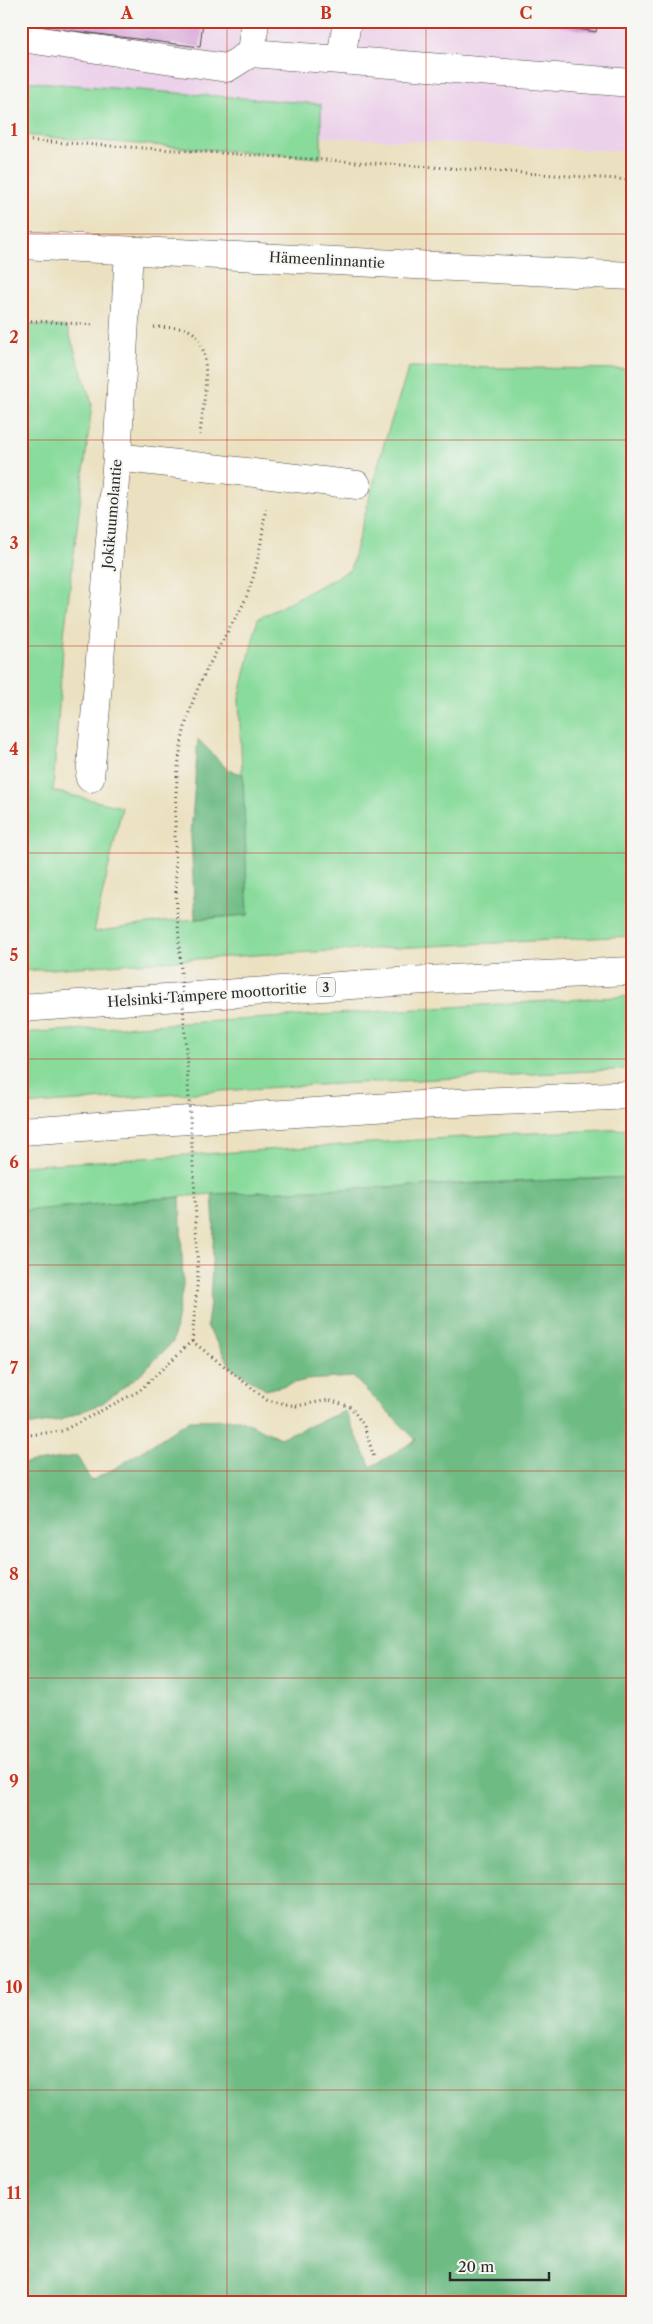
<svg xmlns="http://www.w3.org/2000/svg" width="653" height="2324" viewBox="0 0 653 2324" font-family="'Libre Caslon Text',serif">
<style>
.built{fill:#ecd1ea}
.green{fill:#89db9c;stroke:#5a8364}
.forest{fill:#6ebb84;stroke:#4c7358}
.building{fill:#d5a1d7}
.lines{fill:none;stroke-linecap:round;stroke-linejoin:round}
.minor-casing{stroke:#484641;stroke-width:29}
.major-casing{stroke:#484641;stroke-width:29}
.highway-casing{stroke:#484641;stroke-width:29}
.path{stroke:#484641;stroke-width:3;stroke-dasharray:1 4;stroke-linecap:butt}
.minor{stroke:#fff;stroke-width:28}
.major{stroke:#fff;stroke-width:28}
.highway{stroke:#fff;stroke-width:28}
.path-bridge{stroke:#484641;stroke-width:3;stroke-dasharray:1 4;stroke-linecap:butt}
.grid{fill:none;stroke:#c8321e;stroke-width:1;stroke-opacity:0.55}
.labels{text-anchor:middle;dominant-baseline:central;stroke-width:4;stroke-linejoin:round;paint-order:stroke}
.shield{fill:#f6f6f2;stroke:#686867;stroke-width:1}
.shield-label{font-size:12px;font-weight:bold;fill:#2b2b2b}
.street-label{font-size:14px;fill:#2b2b2b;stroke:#f6f6f2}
.neatline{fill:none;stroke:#c8321e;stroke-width:2}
.grid-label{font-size:16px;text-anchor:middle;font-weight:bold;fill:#c8321e}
</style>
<rect width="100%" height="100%" fill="#f6f6f2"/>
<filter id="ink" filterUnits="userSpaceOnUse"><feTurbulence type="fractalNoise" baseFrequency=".02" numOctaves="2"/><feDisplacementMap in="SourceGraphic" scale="10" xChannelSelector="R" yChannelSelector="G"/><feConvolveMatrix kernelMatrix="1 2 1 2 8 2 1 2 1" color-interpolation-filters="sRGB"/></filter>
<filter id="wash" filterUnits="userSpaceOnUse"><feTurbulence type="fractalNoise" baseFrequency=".0096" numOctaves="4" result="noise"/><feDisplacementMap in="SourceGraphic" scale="20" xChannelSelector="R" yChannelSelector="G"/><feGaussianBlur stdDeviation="1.12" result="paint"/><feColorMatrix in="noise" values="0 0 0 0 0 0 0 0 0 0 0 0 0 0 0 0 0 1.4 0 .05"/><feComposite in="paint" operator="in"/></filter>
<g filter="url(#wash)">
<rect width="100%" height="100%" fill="#ebe1c0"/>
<path class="built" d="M 21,21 L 632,21 L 632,152 L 21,122 Z"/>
<path class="green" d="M 21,81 L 321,104 L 321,158 L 21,135 Z
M 21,324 L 67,327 L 92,404 L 64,635 L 53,791 L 122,807 L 94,932 L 162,922 L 248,915 L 239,699 L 258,619 L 350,570 L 385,440 L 409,367 L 632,369 L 632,936 L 254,955 L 21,971 Z
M 632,996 L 632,1069 L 279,1087 L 21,1105 L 21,1033 Z
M 632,1129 L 632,1177 L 212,1194 L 21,1211 L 21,1166 L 509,1134 Z"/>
<path class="forest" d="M 198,739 L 228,770 L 243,774 L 248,915 L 195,919 L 191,836 Z
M 632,1177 L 632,2303 L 21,2303 L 21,1464 L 77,1456 L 91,1481 L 119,1466 L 190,1420 L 239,1419 L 280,1438 L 345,1411 L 371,1467 L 416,1440 L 353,1377 L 306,1380 L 266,1390 L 231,1367 L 207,1326 L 210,1302 L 214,1227 L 212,1194 Z
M 180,1197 L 183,1285 L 173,1342 L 136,1378 L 101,1404 L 60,1420 L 21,1427 L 21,1211 Z"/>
<g id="blocks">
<path class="building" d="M 43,21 L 203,21 L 200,47 L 42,27 Z
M 526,21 L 598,21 L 596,32 Z"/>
</g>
</g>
<g filter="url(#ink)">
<use href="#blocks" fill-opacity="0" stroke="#484641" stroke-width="1"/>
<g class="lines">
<defs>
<path id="minor" d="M 21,38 L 227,68 L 251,53 L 255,21
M 251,53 L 632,83
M 341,59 L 347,21
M 117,457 L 357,485
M 90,778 L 117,457 L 129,251"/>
<path id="major" d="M 21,245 L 632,276"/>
<path id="highway" d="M 21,1008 L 425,980 L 632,971
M 21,1131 L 436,1104 L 632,1095"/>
</defs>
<use href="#minor" class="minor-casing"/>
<use href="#major" class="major-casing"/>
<use href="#highway" class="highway-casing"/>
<path class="path" d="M 21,140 L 632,180
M 21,320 L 95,325
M 154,327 C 164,328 175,327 185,329 C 218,336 202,411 200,435
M 176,892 C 175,832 171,759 193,701 C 202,675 217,651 230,627 C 235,618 241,610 245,600 C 258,569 262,538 266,505
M 192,1341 L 267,1400 L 296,1406 L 329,1400 L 351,1407 L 364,1426 L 374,1457
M 21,1436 L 62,1431 L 139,1391 L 192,1341 L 198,1275 L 195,1196"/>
<use href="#minor" class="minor"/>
<use href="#major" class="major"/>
<use href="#highway" class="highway"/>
<path class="path-bridge" d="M 176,892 L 195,1196"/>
</g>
</g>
<path class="grid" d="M 227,21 L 227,2303M 426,21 L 426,2303M 21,234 L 632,234M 21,440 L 632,440M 21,646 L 632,646M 21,853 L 632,853M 21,1059 L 632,1059M 21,1265 L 632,1265M 21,1471 L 632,1471M 21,1678 L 632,1678M 21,1884 L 632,1884M 21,2090 L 632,2090"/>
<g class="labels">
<rect class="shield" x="317" y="977.5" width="18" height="19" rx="4"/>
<g class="shield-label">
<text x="326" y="987">3</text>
</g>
<g class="street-label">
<text transform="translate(327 260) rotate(3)">Hämeenlinnantie</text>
<text transform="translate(112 514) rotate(-85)">Jokikuumolantie</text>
<text transform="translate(207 995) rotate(-4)">Helsinki-Tampere moottoritie</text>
</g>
</g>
<rect width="653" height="2324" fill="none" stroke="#f6f6f2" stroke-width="55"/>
<path d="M450 2272v8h99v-8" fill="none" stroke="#2b2b2b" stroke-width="2.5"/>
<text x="458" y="2272" font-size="15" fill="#2b2b2b" stroke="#f6f6f2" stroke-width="4" paint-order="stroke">20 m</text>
<rect x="28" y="28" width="598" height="2268" class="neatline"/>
<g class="grid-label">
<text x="127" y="19">A</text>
<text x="326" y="19">B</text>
<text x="526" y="19">C</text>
<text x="14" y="136">1</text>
<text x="14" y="343">2</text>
<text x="14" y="549">3</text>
<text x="14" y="755">4</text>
<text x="14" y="961">5</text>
<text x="14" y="1168">6</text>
<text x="14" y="1374">7</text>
<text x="14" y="1580">8</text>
<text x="14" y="1787">9</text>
<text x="14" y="1993">10</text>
<text x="14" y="2199">11</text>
</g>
</svg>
